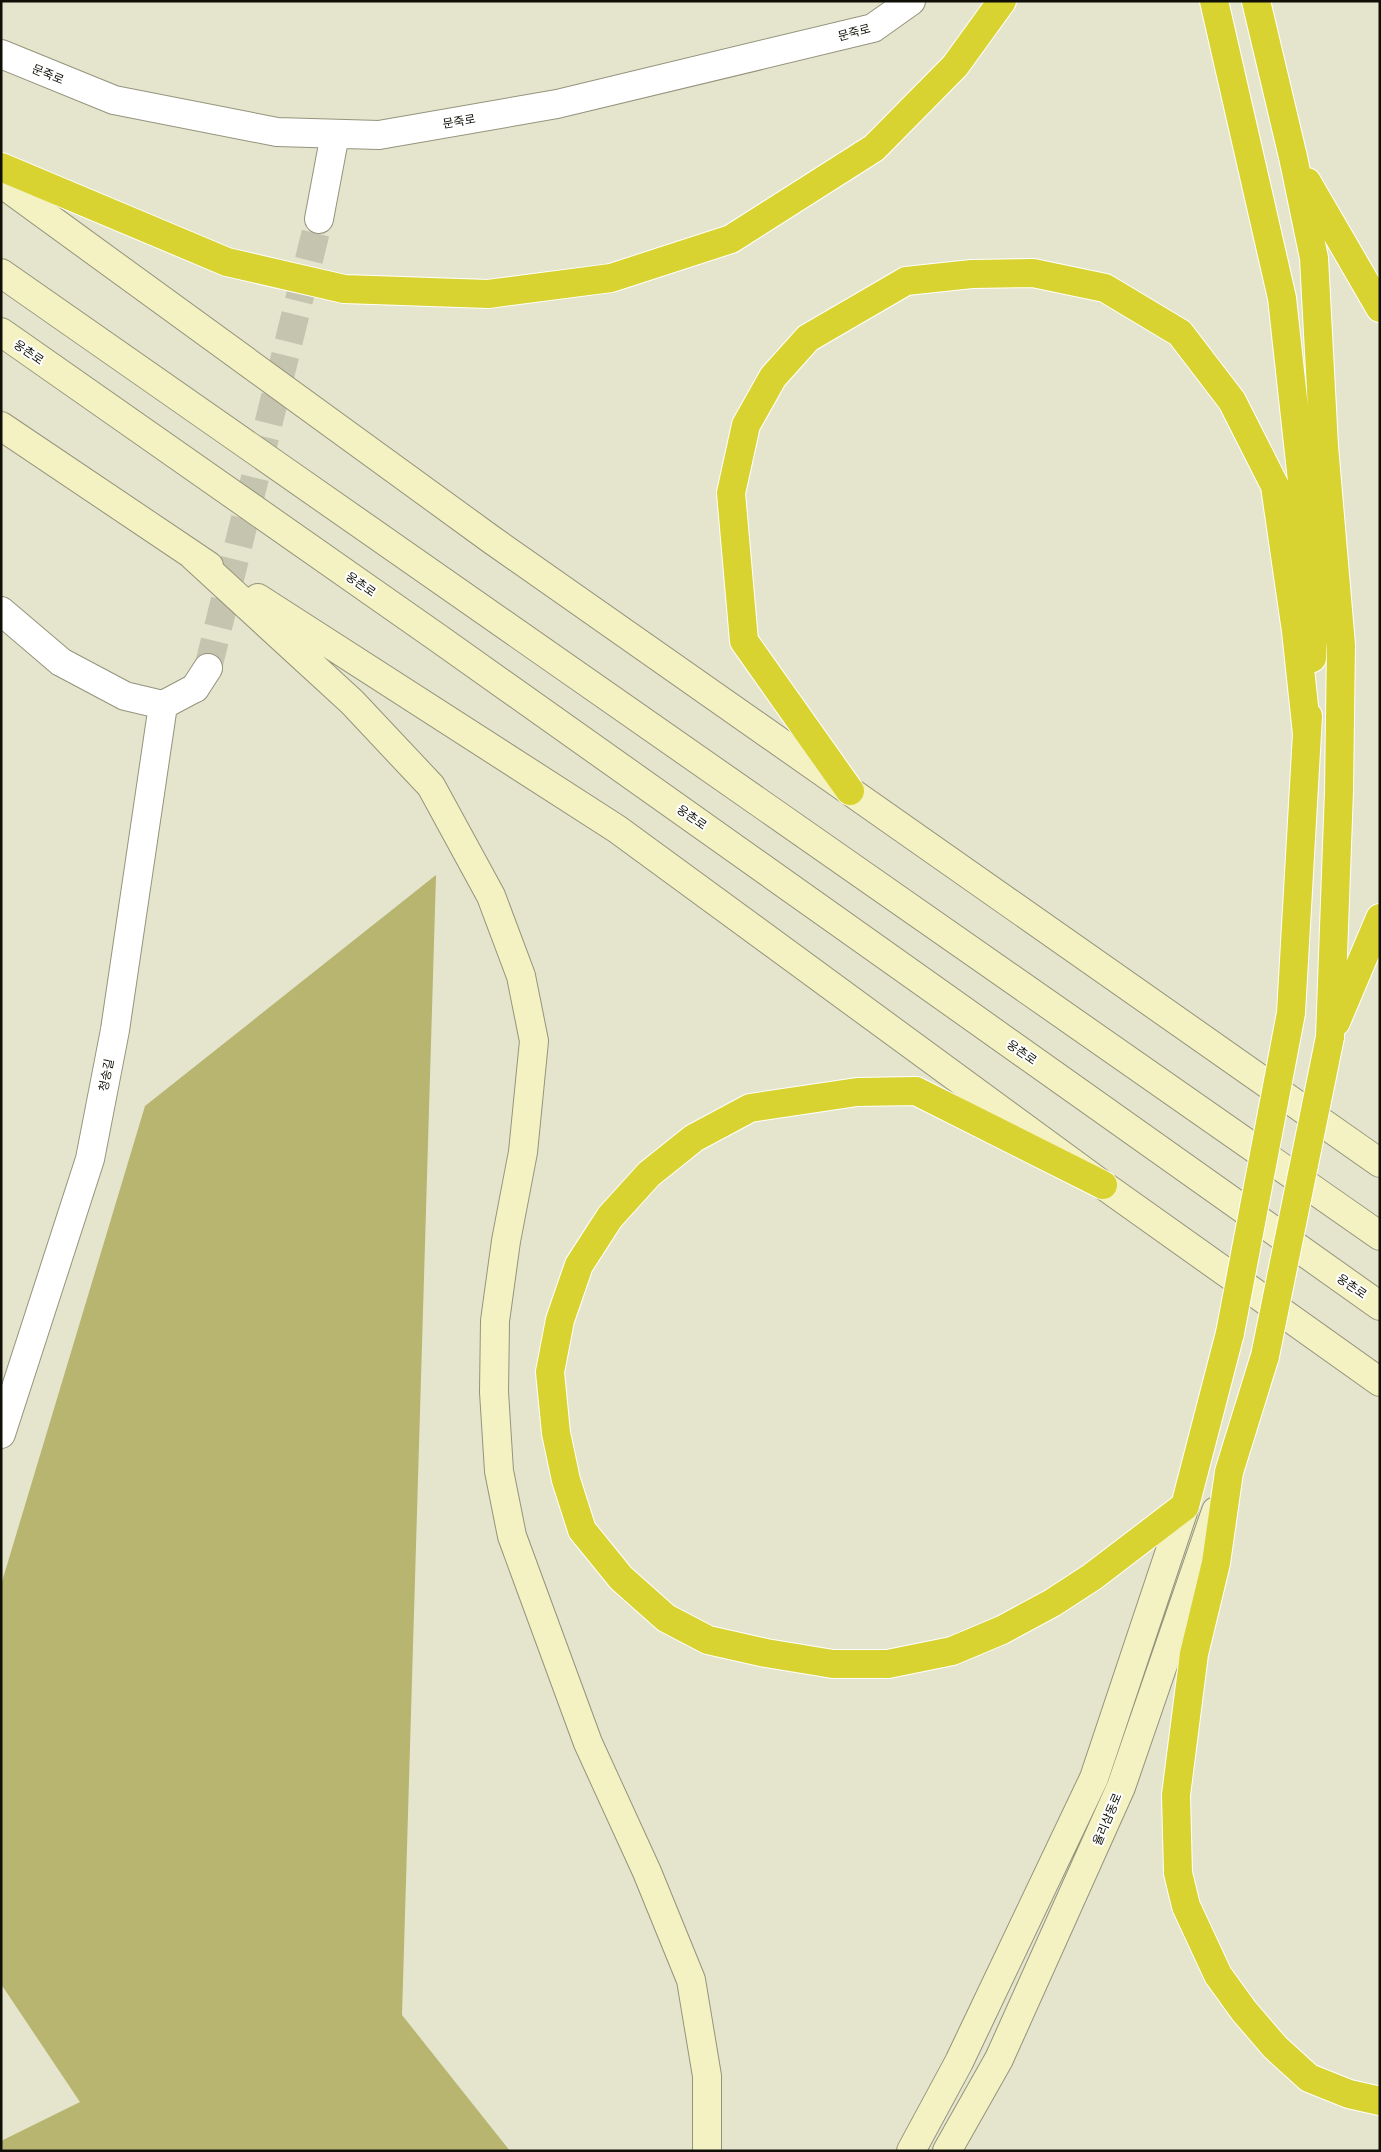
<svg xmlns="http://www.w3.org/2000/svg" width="1381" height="2152" viewBox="0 0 1381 2152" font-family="'Titillium Web','Noto Sans KR',sans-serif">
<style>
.green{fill:#b7b56f}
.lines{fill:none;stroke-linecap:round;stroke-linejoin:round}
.tertiary-tunnel{stroke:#c5c5af;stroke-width:28;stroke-dasharray:28 14;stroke-linecap:butt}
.minor-casing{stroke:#94947d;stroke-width:30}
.tertiary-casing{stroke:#94947d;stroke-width:30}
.secondary-casing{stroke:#94947d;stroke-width:30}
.motorway-casing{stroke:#fff;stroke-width:30}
.minor{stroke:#fff;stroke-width:28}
.tertiary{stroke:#fff;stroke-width:28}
.secondary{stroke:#f4f2c2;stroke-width:28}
.motorway{stroke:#d9d332;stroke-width:28}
.motorway-bridge-casing{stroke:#fff;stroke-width:30;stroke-linecap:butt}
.motorway-bridge{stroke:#d9d332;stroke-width:28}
.labels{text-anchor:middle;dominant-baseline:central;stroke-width:4;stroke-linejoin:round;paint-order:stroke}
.street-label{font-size:12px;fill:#0f0f07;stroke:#fff}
</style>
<rect width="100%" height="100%" fill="#e5e5cd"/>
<path class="green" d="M 436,875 L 402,2015 L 510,2151 L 1,2151 L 1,2141 L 80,2102 L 1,1984 L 1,1585 L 145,1106 Z"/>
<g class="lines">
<path class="tertiary-tunnel" d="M 208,668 L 319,219"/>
<defs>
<path id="minor" d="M 195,688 L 208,668"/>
<path id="tertiary" d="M 1,54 L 114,100 L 277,132 L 379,135 L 557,104 L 873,28 L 911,1
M 319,219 L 335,134
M 1,611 L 61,662 L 125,696 L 163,705 L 195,688
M 1,1434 L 90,1159 L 115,1030 L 163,705"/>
<path id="secondary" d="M 1,183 L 492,540 L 1380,1163
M 1,273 L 1380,1236
M 1,332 L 438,638 L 1380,1306
M 1,426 L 209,566
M 193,556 L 352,702 L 431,786 L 491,896 L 521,976 L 534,1041 L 523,1152 L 506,1241 L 495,1321 L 494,1392 L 499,1471 L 512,1536 L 588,1743 L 647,1872 L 691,1980 L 707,2076 L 707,2151
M 258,598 L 617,829 L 1103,1185 L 1380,1382
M 911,2151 L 959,2062 L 1094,1778 L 1185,1506
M 947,2151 L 999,2059 L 1121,1787 L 1216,1511"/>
<path id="motorway" d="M 1214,1 L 1282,298 L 1315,599 L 1312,658
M 1256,1 L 1293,157 L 1314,258 L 1324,446 L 1341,645 L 1339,791 L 1330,1037
M 1,167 L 227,262 L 344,289 L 488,294 L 611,278 L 731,239 L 874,148 L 955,66 L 1002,1
M 1307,182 L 1380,308
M 850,791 L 744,641 L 731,493 L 746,425 L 773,377 L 808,338 L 906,281 L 972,274 L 1033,273 L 1105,288 L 1180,333 L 1232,401 L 1275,486 L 1296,631 L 1307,734
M 1291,1013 L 1308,716
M 1336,1022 L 1380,918
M 1103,1185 L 916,1091 L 857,1092 L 750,1108 L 694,1138 L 649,1174 L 610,1217 L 579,1265 L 560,1320 L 550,1372 L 556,1433 L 566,1480 L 582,1530 L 621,1578 L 666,1618 L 708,1640 L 766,1653 L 833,1664 L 888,1664 L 952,1651 L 1002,1630 L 1052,1603 L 1092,1577 L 1185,1506 L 1230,1333
M 1265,1356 L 1229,1472 L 1216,1563 L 1194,1654 L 1176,1795 L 1178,1873 L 1186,1906 L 1218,1975 L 1244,2011 L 1275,2047 L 1309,2078 L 1349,2094 L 1380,2101"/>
</defs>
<use href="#minor" class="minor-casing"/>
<use href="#tertiary" class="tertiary-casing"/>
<use href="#secondary" class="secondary-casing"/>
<use href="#motorway" class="motorway-casing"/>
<use href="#minor" class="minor"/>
<use href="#tertiary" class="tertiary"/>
<use href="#secondary" class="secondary"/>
<use href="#motorway" class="motorway"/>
<defs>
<path id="motorway-bridge" d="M 1230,1333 L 1291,1013
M 1265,1356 L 1330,1037"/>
</defs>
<use href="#motorway-bridge" class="motorway-bridge-casing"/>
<use href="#motorway-bridge" class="motorway-bridge"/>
</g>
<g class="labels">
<g class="street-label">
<text transform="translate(854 32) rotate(-15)">문죽로</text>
<text transform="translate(48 74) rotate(22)">문죽로</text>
<text transform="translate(459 121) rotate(-10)">문죽로</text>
<text transform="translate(29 352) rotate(35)">웅촌로</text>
<text transform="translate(361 584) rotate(35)">웅촌로</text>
<text transform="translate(692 817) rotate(35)">웅촌로</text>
<text transform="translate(1022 1052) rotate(35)">웅촌로</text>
<text transform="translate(106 1075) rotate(-79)">청송길</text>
<text transform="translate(1352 1286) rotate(35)">웅촌로</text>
<text transform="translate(1107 1819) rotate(-67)">율리삼동로</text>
</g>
</g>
<rect width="1381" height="2152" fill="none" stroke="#0f0f07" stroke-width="5"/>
</svg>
